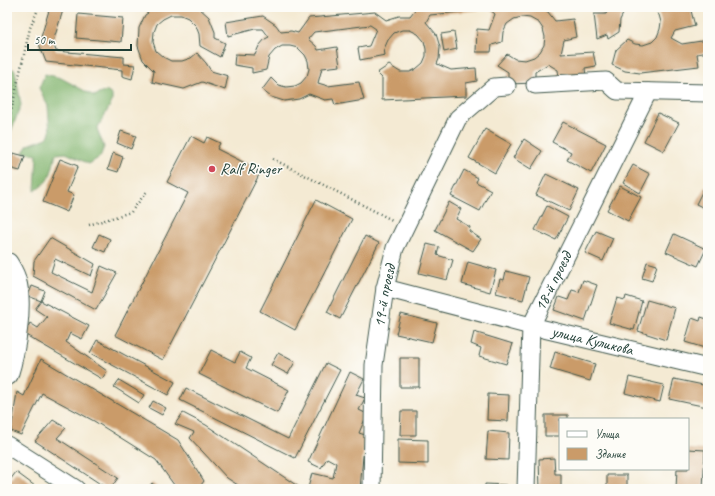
<svg xmlns="http://www.w3.org/2000/svg" width="715" height="496" viewBox="0 0 715 496" font-family="Caveat,sans-serif">
<style>
.forest{fill:#84b671;stroke:#527a52}
.building{fill:#ca9b69}
.lines{fill:none;stroke-linecap:round;stroke-linejoin:round}
.street-casing{stroke:#3f574c;stroke-width:19}
.secondary-casing{stroke:#3f574c;stroke-width:24}
.path{stroke:#3f574c;stroke-width:2.5;stroke-dasharray:1 3;stroke-linecap:butt}
.street{stroke:#fff;stroke-width:17}
.secondary{stroke:#fff;stroke-width:22}
.poi-dot{fill:#d1495b;stroke:#fdfcf7;stroke-width:1.5}
.labels{text-anchor:middle;dominant-baseline:central;stroke-width:3;stroke-linejoin:round;paint-order:stroke}
.poi-label{font-size:16px;fill:#1f3d34;stroke:#fdfcf7;text-anchor:start}
.street-label{font-size:16px;fill:#1f3d34;stroke:#fdfcf7}
</style>
<rect width="100%" height="100%" fill="#fdfcf7"/>
<filter id="ink" filterUnits="userSpaceOnUse"><feTurbulence type="fractalNoise" baseFrequency=".025" numOctaves="2"/><feDisplacementMap in="SourceGraphic" scale="8" xChannelSelector="R" yChannelSelector="G"/><feConvolveMatrix kernelMatrix="1 2 1 2 8 2 1 2 1" color-interpolation-filters="sRGB"/></filter>
<filter id="wash" filterUnits="userSpaceOnUse"><feTurbulence type="fractalNoise" baseFrequency=".012" numOctaves="4" result="noise"/><feDisplacementMap in="SourceGraphic" scale="16" xChannelSelector="R" yChannelSelector="G"/><feGaussianBlur stdDeviation="0.9" result="paint"/><feColorMatrix in="noise" values="0 0 0 0 0 0 0 0 0 0 0 0 0 0 0 0 0 1.4 0 .05"/><feComposite in="paint" operator="in"/></filter>
<g filter="url(#wash)">
<rect width="100%" height="100%" fill="#f4ead3"/>
<path class="forest" d="M 7,67 L 15,70 L 21,105 L 10,134 L 7,133 Z
M 45,74 L 61,78 L 94,96 L 106,91 L 112,95 L 112,102 L 97,129 L 104,147 L 100,157 L 89,164 L 66,153 L 56,154 C 51,173 52,179 35,191 L 37,155 L 23,152 L 28,145 L 47,138 L 50,133 L 48,106 L 39,88 Z"/>
<g id="blocks">
<path class="building" d="M 50,7 L 64,7 L 53,42 L 56,51 L 124,57 L 124,64 L 135,65 L 132,79 L 122,76 L 122,70 L 46,62 L 39,44 Z
M 143,7 L 198,7 L 209,17 L 215,32 L 215,38 L 225,43 L 220,57 L 200,46 L 199,34 L 196,26 L 188,18 L 181,15 L 171,15 L 163,19 L 157,24 L 154,32 L 153,42 L 156,51 L 163,57 L 171,61 L 182,61 L 191,58 L 197,53 L 206,63 L 211,71 L 228,76 L 225,90 L 202,82 L 184,89 L 152,82 L 154,71 L 143,60 L 138,46 L 139,28 L 145,15 L 148,13 Z
M 417,7 L 547,7 L 545,10 L 548,12 L 555,21 L 573,19 L 576,37 L 564,40 L 561,54 L 593,52 L 596,66 L 585,68 L 586,77 L 559,79 L 558,70 L 548,64 L 535,72 L 535,83 L 508,84 L 508,72 L 497,65 L 507,54 L 515,59 L 525,60 L 534,57 L 540,52 L 544,45 L 545,37 L 543,29 L 539,23 L 530,18 L 522,17 L 514,19 L 507,24 L 503,32 L 502,42 L 492,45 L 491,52 L 476,52 L 477,29 L 489,30 L 495,14 L 489,9 L 430,15 L 426,22 L 436,34 L 440,47 L 439,59 L 437,64 L 451,70 L 476,68 L 477,81 L 466,83 L 466,96 L 382,100 L 382,78 L 377,73 L 389,65 L 400,72 L 410,72 L 416,69 L 423,63 L 426,56 L 426,49 L 424,41 L 418,34 L 410,30 L 402,30 L 394,33 L 388,40 L 384,49 L 385,55 L 360,60 L 358,48 L 369,46 L 376,29 L 370,25 L 314,32 L 308,39 L 316,46 L 318,50 L 337,47 L 340,66 L 322,68 L 318,83 L 328,86 L 359,82 L 364,100 L 335,105 L 333,99 L 325,100 L 309,94 L 299,99 L 284,101 L 271,97 L 262,90 L 271,78 L 278,85 L 286,87 L 295,86 L 301,83 L 307,76 L 309,69 L 308,61 L 305,55 L 298,48 L 290,46 L 282,46 L 275,50 L 269,57 L 266,70 L 252,73 L 252,68 L 234,65 L 235,54 L 255,55 L 259,46 L 265,39 L 269,37 L 263,29 L 255,29 L 228,36 L 226,22 L 263,16 L 276,25 L 281,32 L 291,31 L 298,33 L 309,18 L 375,12 L 386,20 L 399,16 L 410,16 Z
M 610,7 L 629,7 L 624,12 L 620,20 L 619,32 L 608,39 L 607,35 L 597,39 L 594,14 L 606,14 Z
M 651,7 L 670,7 L 671,8 L 690,7 L 695,26 L 675,31 L 671,38 L 682,44 L 708,40 L 708,52 L 697,54 L 699,66 L 640,73 L 625,71 L 612,65 L 616,50 L 627,40 L 635,44 L 643,45 L 652,42 L 657,37 L 660,29 L 661,22 L 659,15 L 654,9 Z
M 78,14 L 123,18 L 121,42 L 76,38 Z
M 454,32 L 457,49 L 444,52 L 441,34 Z
M 658,113 L 679,123 L 664,151 L 644,141 Z
M 563,122 L 606,144 L 591,173 L 567,160 L 571,152 L 552,142 Z
M 485,129 L 511,144 L 495,173 L 469,158 Z
M 121,131 L 136,136 L 131,149 L 117,143 Z
M 191,136 L 204,143 L 207,137 L 220,143 L 217,149 L 261,171 L 163,360 L 115,335 L 188,193 L 167,182 Z
M 524,139 L 542,151 L 531,169 L 513,158 Z
M 13,153 L 25,156 L 20,171 L 9,168 Z
M 113,153 L 123,157 L 118,172 L 108,169 Z
M 60,159 L 78,166 L 67,192 L 74,195 L 67,212 L 43,202 Z
M 633,165 L 650,174 L 640,193 L 623,183 Z
M 464,170 L 478,178 L 476,182 L 491,190 L 480,211 L 451,196 Z
M 546,174 L 579,190 L 569,211 L 536,195 Z
M 620,186 L 641,197 L 628,221 L 607,210 Z
M 705,186 L 708,187 L 708,210 L 696,204 Z
M 316,200 L 352,219 L 295,330 L 260,311 Z
M 449,202 L 461,209 L 456,219 L 470,227 L 469,231 L 481,239 L 473,251 L 435,230 Z
M 547,206 L 568,217 L 556,240 L 535,230 Z
M 596,231 L 613,238 L 603,261 L 585,253 Z
M 99,234 L 110,239 L 105,252 L 93,247 Z
M 674,234 L 706,249 L 698,266 L 666,252 Z
M 365,236 L 379,243 L 340,319 L 327,312 Z
M 50,238 L 95,264 L 91,276 L 55,259 L 51,272 L 92,292 L 101,266 L 117,273 L 96,310 L 33,276 L 34,261 Z
M 427,244 L 439,247 L 437,255 L 453,260 L 447,280 L 419,273 Z
M 468,262 L 496,270 L 490,292 L 462,284 Z
M 647,262 L 657,265 L 652,281 L 642,278 Z
M 506,271 L 529,277 L 523,300 L 496,293 L 500,279 L 504,280 Z
M 583,280 L 597,285 L 585,321 L 554,310 L 559,297 L 568,300 L 572,290 L 579,292 Z
M 32,286 L 45,291 L 41,301 L 28,296 Z
M 626,296 L 642,301 L 634,330 L 609,323 L 617,298 L 625,300 Z
M 647,300 L 675,308 L 666,340 L 638,331 Z
M 41,301 L 89,326 L 82,339 L 70,333 L 66,342 L 107,371 L 102,379 L 24,334 L 30,323 L 38,328 L 47,317 L 35,309 Z
M 401,314 L 437,323 L 432,342 L 396,334 Z
M 701,317 L 707,319 L 706,322 L 708,323 L 708,349 L 685,342 L 692,318 L 700,321 Z
M 474,332 L 513,344 L 506,364 L 479,356 L 481,348 L 471,344 Z
M 97,340 L 175,382 L 168,395 L 90,353 Z
M 211,350 L 235,362 L 240,352 L 251,358 L 246,368 L 289,390 L 277,413 L 199,374 Z
M 555,352 L 595,364 L 590,381 L 550,369 Z
M 278,353 L 295,362 L 288,374 L 271,365 Z
M 400,358 L 419,358 L 419,387 L 400,387 Z
M 41,359 L 178,440 L 204,481 L 198,489 L 177,489 L 156,460 L 94,421 L 42,393 L 21,435 L 11,431 L 17,392 L 24,396 Z
M 326,363 L 340,370 L 295,458 L 180,400 L 186,388 L 288,439 Z
M 350,372 L 364,379 L 356,395 L 365,398 L 359,410 L 367,414 L 359,433 L 365,435 L 360,489 L 308,488 L 312,473 L 333,478 L 336,463 L 327,458 L 321,468 L 308,462 Z
M 629,377 L 664,385 L 660,402 L 625,393 Z
M 674,379 L 708,386 L 707,407 L 669,399 Z
M 119,380 L 144,395 L 139,403 L 114,387 Z
M 488,394 L 509,395 L 508,421 L 487,420 Z
M 153,401 L 166,408 L 162,415 L 149,408 Z
M 401,411 L 416,411 L 416,435 L 400,435 Z
M 183,413 L 206,425 L 302,489 L 244,489 L 227,478 L 190,438 L 194,432 L 175,424 Z
M 545,415 L 568,415 L 568,419 L 560,419 L 560,436 L 545,436 Z
M 53,420 L 66,428 L 57,438 L 118,478 L 110,489 L 108,489 L 35,441 Z
M 488,431 L 509,433 L 508,460 L 486,459 Z
M 398,439 L 428,440 L 428,464 L 398,463 Z
M 688,449 L 705,450 L 703,489 L 676,489 L 677,469 L 688,469 Z
M 554,458 L 555,474 L 561,474 L 561,489 L 540,489 L 539,459 Z
M 16,472 L 39,489 L 7,489 L 7,484 Z
M 607,475 L 627,475 L 627,489 L 607,489 Z
M 152,483 L 159,489 L 147,489 Z
M 485,484 L 507,485 L 506,489 L 485,489 Z
M 399,487 L 417,488 L 417,489 L 399,489 Z"/>
</g>
</g>
<g filter="url(#ink)">
<use href="#blocks" fill-opacity="0" stroke="#3f574c" stroke-width="1"/>
<g class="lines">
<defs>
<g id="street">
<path d="M 535,85 L 606,81 L 617,91 L 708,93"/>
<path id="s1" d="M 385,288 L 531,326 L 708,368"/>
<path d="M 7,445 L 76,489"/>
<path id="s2" d="M 372,489 L 374,365 L 385,288 L 395,248 L 458,118 L 494,87 L 507,86"/>
<path id="s3" d="M 526,489 L 531,326 L 648,92"/>
</g>
<path id="secondary" d="M 7,264 C 10,269 14,275 15,281 C 22,303 14,352 7,374"/>
</defs>
<use href="#street" class="street-casing"/>
<use href="#secondary" class="secondary-casing"/>
<path class="path" d="M 7,129 L 30,28 L 39,7
M 273,159 L 392,220
M 89,225 L 131,212 L 148,190"/>
<use href="#street" class="street"/>
<use href="#secondary" class="secondary"/>
</g>
</g>
<circle class="poi-dot" cx="212" cy="169" r="4"/>
<g class="labels">
<g class="poi-label">
<text x="220" y="169">Ralf Ringer</text>
</g>
<g class="street-label">
<text stroke="none"><textPath href="#s3" startOffset="213">18-й проезд</textPath></text>
<text stroke="none"><textPath href="#s2" startOffset="194">19-й проезд</textPath></text>
<text stroke="none"><textPath href="#s1" startOffset="214">улица Куликова</textPath></text>
</g>
</g>
<rect width="715" height="496" fill="none" stroke="#fdfcf7" stroke-width="24"/>
<rect x="559" y="418" width="130" height="52" fill="#fdfcf7" stroke="#a4b0a9"/>
<rect x="567" y="431" width="20" height="6" fill="#ffffff" stroke="#a4b0a9"/>
<text x="595" y="438" font-size="12" fill="#1f3d34">Улица</text>
<rect x="567" y="448" width="20" height="12" fill="#ca9b69" stroke="#a4b0a9"/>
<text x="595" y="458" font-size="12" fill="#1f3d34">Здание</text>
<path d="M28 44v6h103v-6" fill="none" stroke="#1f3d34" stroke-width="2"/>
<text x="34" y="44" font-size="12" fill="#1f3d34" stroke="#fdfcf7" stroke-width="3" paint-order="stroke">50 m</text>
</svg>
